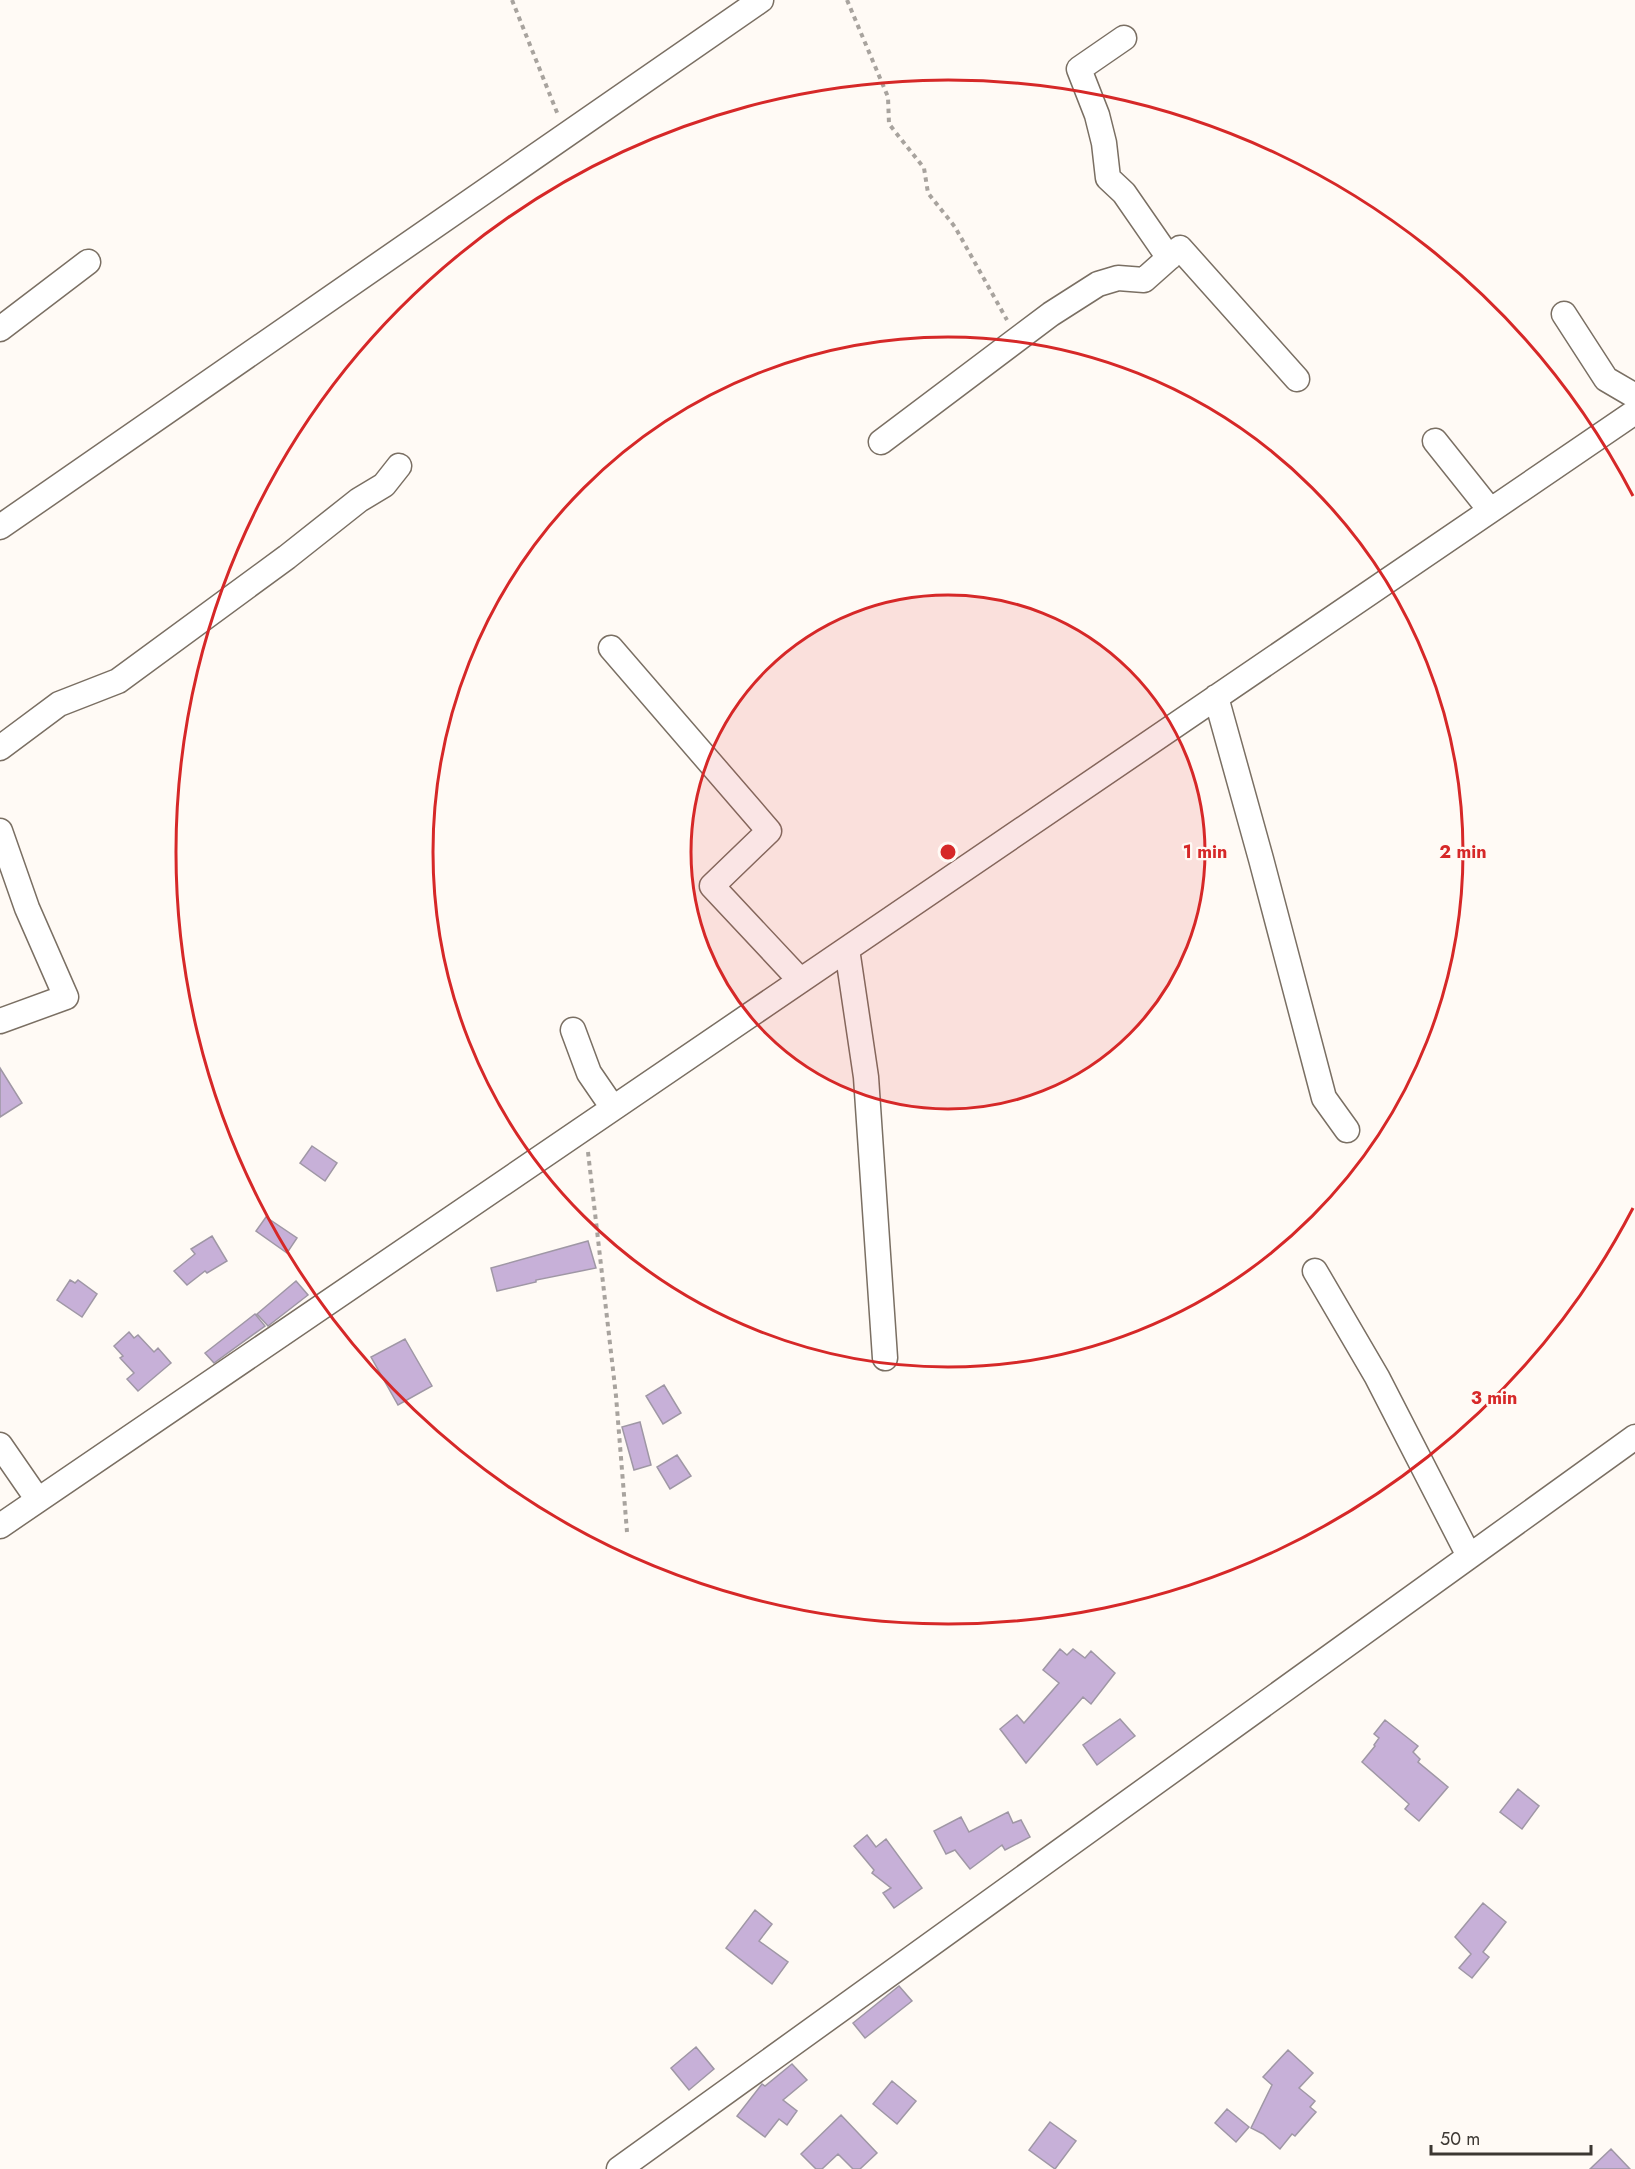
<svg xmlns="http://www.w3.org/2000/svg" width="1635" height="2169" viewBox="0 0 1635 2169" font-family="Jost,sans-serif">
<style>
.building{fill:#c7b0d8;stroke:#9f97a5;stroke-width:1.5}
.lines{fill:none;stroke-linecap:round;stroke-linejoin:round}
.street-casing{stroke:#7a6f63;stroke-width:27}
.path{stroke:#a8a39e;stroke-width:4;stroke-dasharray:4.5 4.5;stroke-linecap:butt}
.street{stroke:#fff;stroke-width:24}
.ring{fill:none;stroke:#d62828;stroke-width:3}
.centre{fill:#d62828;stroke:#fffaf5;stroke-width:3}
.ring-label{font-size:18px;text-anchor:middle;font-weight:bold;fill:#d62828;stroke:#fffaf5;stroke-width:4.5;stroke-linejoin:round;paint-order:stroke}
</style>
<rect width="100%" height="100%" fill="#fffaf5"/>
<path class="building" d="M 0,1068 L 22,1103 L 0,1117 Z
M 312,1146 L 337,1163 L 325,1181 L 300,1163 Z
M 266,1217 L 297,1238 L 287,1253 L 256,1231 Z
M 212,1236 L 227,1261 L 207,1273 L 205,1271 L 187,1285 L 174,1271 L 195,1254 L 191,1249 Z
M 588,1241 L 596,1268 L 536,1280 L 536,1282 L 497,1291 L 491,1268 Z
M 70,1280 L 75,1283 L 78,1280 L 97,1294 L 82,1317 L 57,1300 Z
M 296,1281 L 308,1295 L 268,1326 L 257,1314 Z
M 255,1314 L 265,1326 L 214,1363 L 205,1353 Z
M 129,1332 L 134,1338 L 138,1335 L 154,1352 L 158,1348 L 171,1363 L 138,1391 L 127,1379 L 134,1373 L 120,1358 L 123,1356 L 114,1346 Z
M 405,1339 L 432,1386 L 398,1405 L 371,1357 Z
M 664,1385 L 681,1413 L 663,1424 L 646,1396 Z
M 640,1422 L 651,1465 L 634,1470 L 622,1427 Z
M 677,1455 L 691,1476 L 670,1489 L 657,1467 Z
M 1060,1649 L 1067,1655 L 1073,1649 L 1085,1658 L 1091,1651 L 1115,1673 L 1091,1704 L 1083,1697 L 1026,1763 L 1000,1729 L 1017,1715 L 1024,1723 L 1059,1683 L 1043,1670 Z
M 1120,1719 L 1135,1736 L 1097,1765 L 1083,1745 Z
M 1385,1720 L 1418,1746 L 1413,1752 L 1420,1759 L 1418,1762 L 1448,1787 L 1419,1821 L 1405,1809 L 1409,1804 L 1362,1762 L 1375,1746 L 1374,1745 L 1379,1738 L 1374,1734 Z
M 1518,1789 L 1539,1806 L 1522,1829 L 1500,1812 Z
M 1008,1812 L 1013,1823 L 1021,1820 L 1030,1837 L 1005,1850 L 1002,1845 L 970,1869 L 955,1850 L 946,1854 L 934,1831 L 961,1817 L 969,1832 Z
M 867,1835 L 876,1847 L 886,1839 L 922,1888 L 894,1908 L 883,1893 L 891,1888 L 872,1873 L 874,1870 L 854,1846 Z
M 1483,1903 L 1506,1922 L 1483,1952 L 1489,1957 L 1472,1978 L 1459,1968 L 1471,1954 L 1455,1937 Z
M 755,1910 L 772,1924 L 759,1941 L 788,1962 L 772,1984 L 726,1948 Z
M 899,1986 L 912,2001 L 865,2038 L 853,2023 Z
M 696,2047 L 714,2069 L 689,2090 L 671,2068 Z
M 1288,2050 L 1313,2073 L 1299,2088 L 1315,2101 L 1310,2107 L 1316,2112 L 1295,2136 L 1292,2134 L 1280,2149 L 1263,2134 L 1251,2128 L 1272,2085 L 1263,2077 Z
M 792,2064 L 807,2080 L 783,2100 L 797,2111 L 787,2125 L 779,2119 L 765,2137 L 737,2116 L 762,2084 L 765,2086 Z
M 892,2081 L 916,2101 L 897,2124 L 873,2104 Z
M 1227,2109 L 1249,2127 L 1236,2142 L 1215,2123 Z
M 841,2115 L 877,2153 L 860,2169 L 853,2169 L 838,2154 L 822,2169 L 816,2169 L 801,2154 Z
M 1050,2122 L 1076,2141 L 1055,2169 L 1029,2150 Z
M 1611,2149 L 1630,2169 L 1590,2169 Z"/>
<g class="lines">
<defs>
<path id="street" d="M 1124,38 L 1079,69 L 1097,115 L 1104,143 L 1108,178 L 1124,193 L 1169,258
M 1564,314 L 1606,379 L 1635,396
M 0,329 L 88,262
M 1435,441 L 1490,510
M 881,442 L 1051,314 L 1098,284 L 1118,278 L 1144,280 L 1180,248 L 1297,379
M 0,527 L 761,0
M 611,648 L 769,831 L 712,886 L 800,980
M 1216,697 L 1261,859 L 1324,1098 L 1347,1130
M 0,748 L 59,704 L 118,681 L 287,557 L 359,500 L 384,485 L 399,466
M 0,831 L 27,908 L 66,997 L 0,1021
M 847,949 L 866,1077 L 885,1358
M 573,1030 L 589,1073 L 613,1108
M 1315,1271 L 1377,1377 L 1469,1556
M 0,1445 L 38,1500
M 0,1526 L 1635,412
M 619,2169 L 1635,1437"/>
</defs>
<use href="#street" class="street-casing"/>
<path class="path" d="M 512,0 L 558,115
M 847,0 L 888,97 L 889,124 L 924,168 L 928,193 L 955,227 L 1007,320
M 588,1152 L 616,1396 L 627,1532"/>
<use href="#street" class="street"/>
</g>
<circle cx="948" cy="852" r="257" fill="#d62828" fill-opacity=".12"/>
<g class="ring">
<circle cx="948" cy="852" r="257"/>
<circle cx="948" cy="852" r="515"/>
<path d="M1633 1208A772 772 0 1 1 1633 496"/>
</g>
<circle cx="948" cy="852" r="9" class="centre"/>
<g class="ring-label">
<text x="1205" y="858">1 min</text>
<text x="1463" y="858">2 min</text>
<text x="1494" y="1404">3 min</text>
</g>
<path d="M1431 2145v9h160v-9" fill="none" stroke="#3c3732" stroke-width="3"/>
<text x="1440" y="2145" font-size="18" fill="#3c3732" stroke="#fffaf5" stroke-width="4.5" paint-order="stroke">50 m</text>
</svg>
